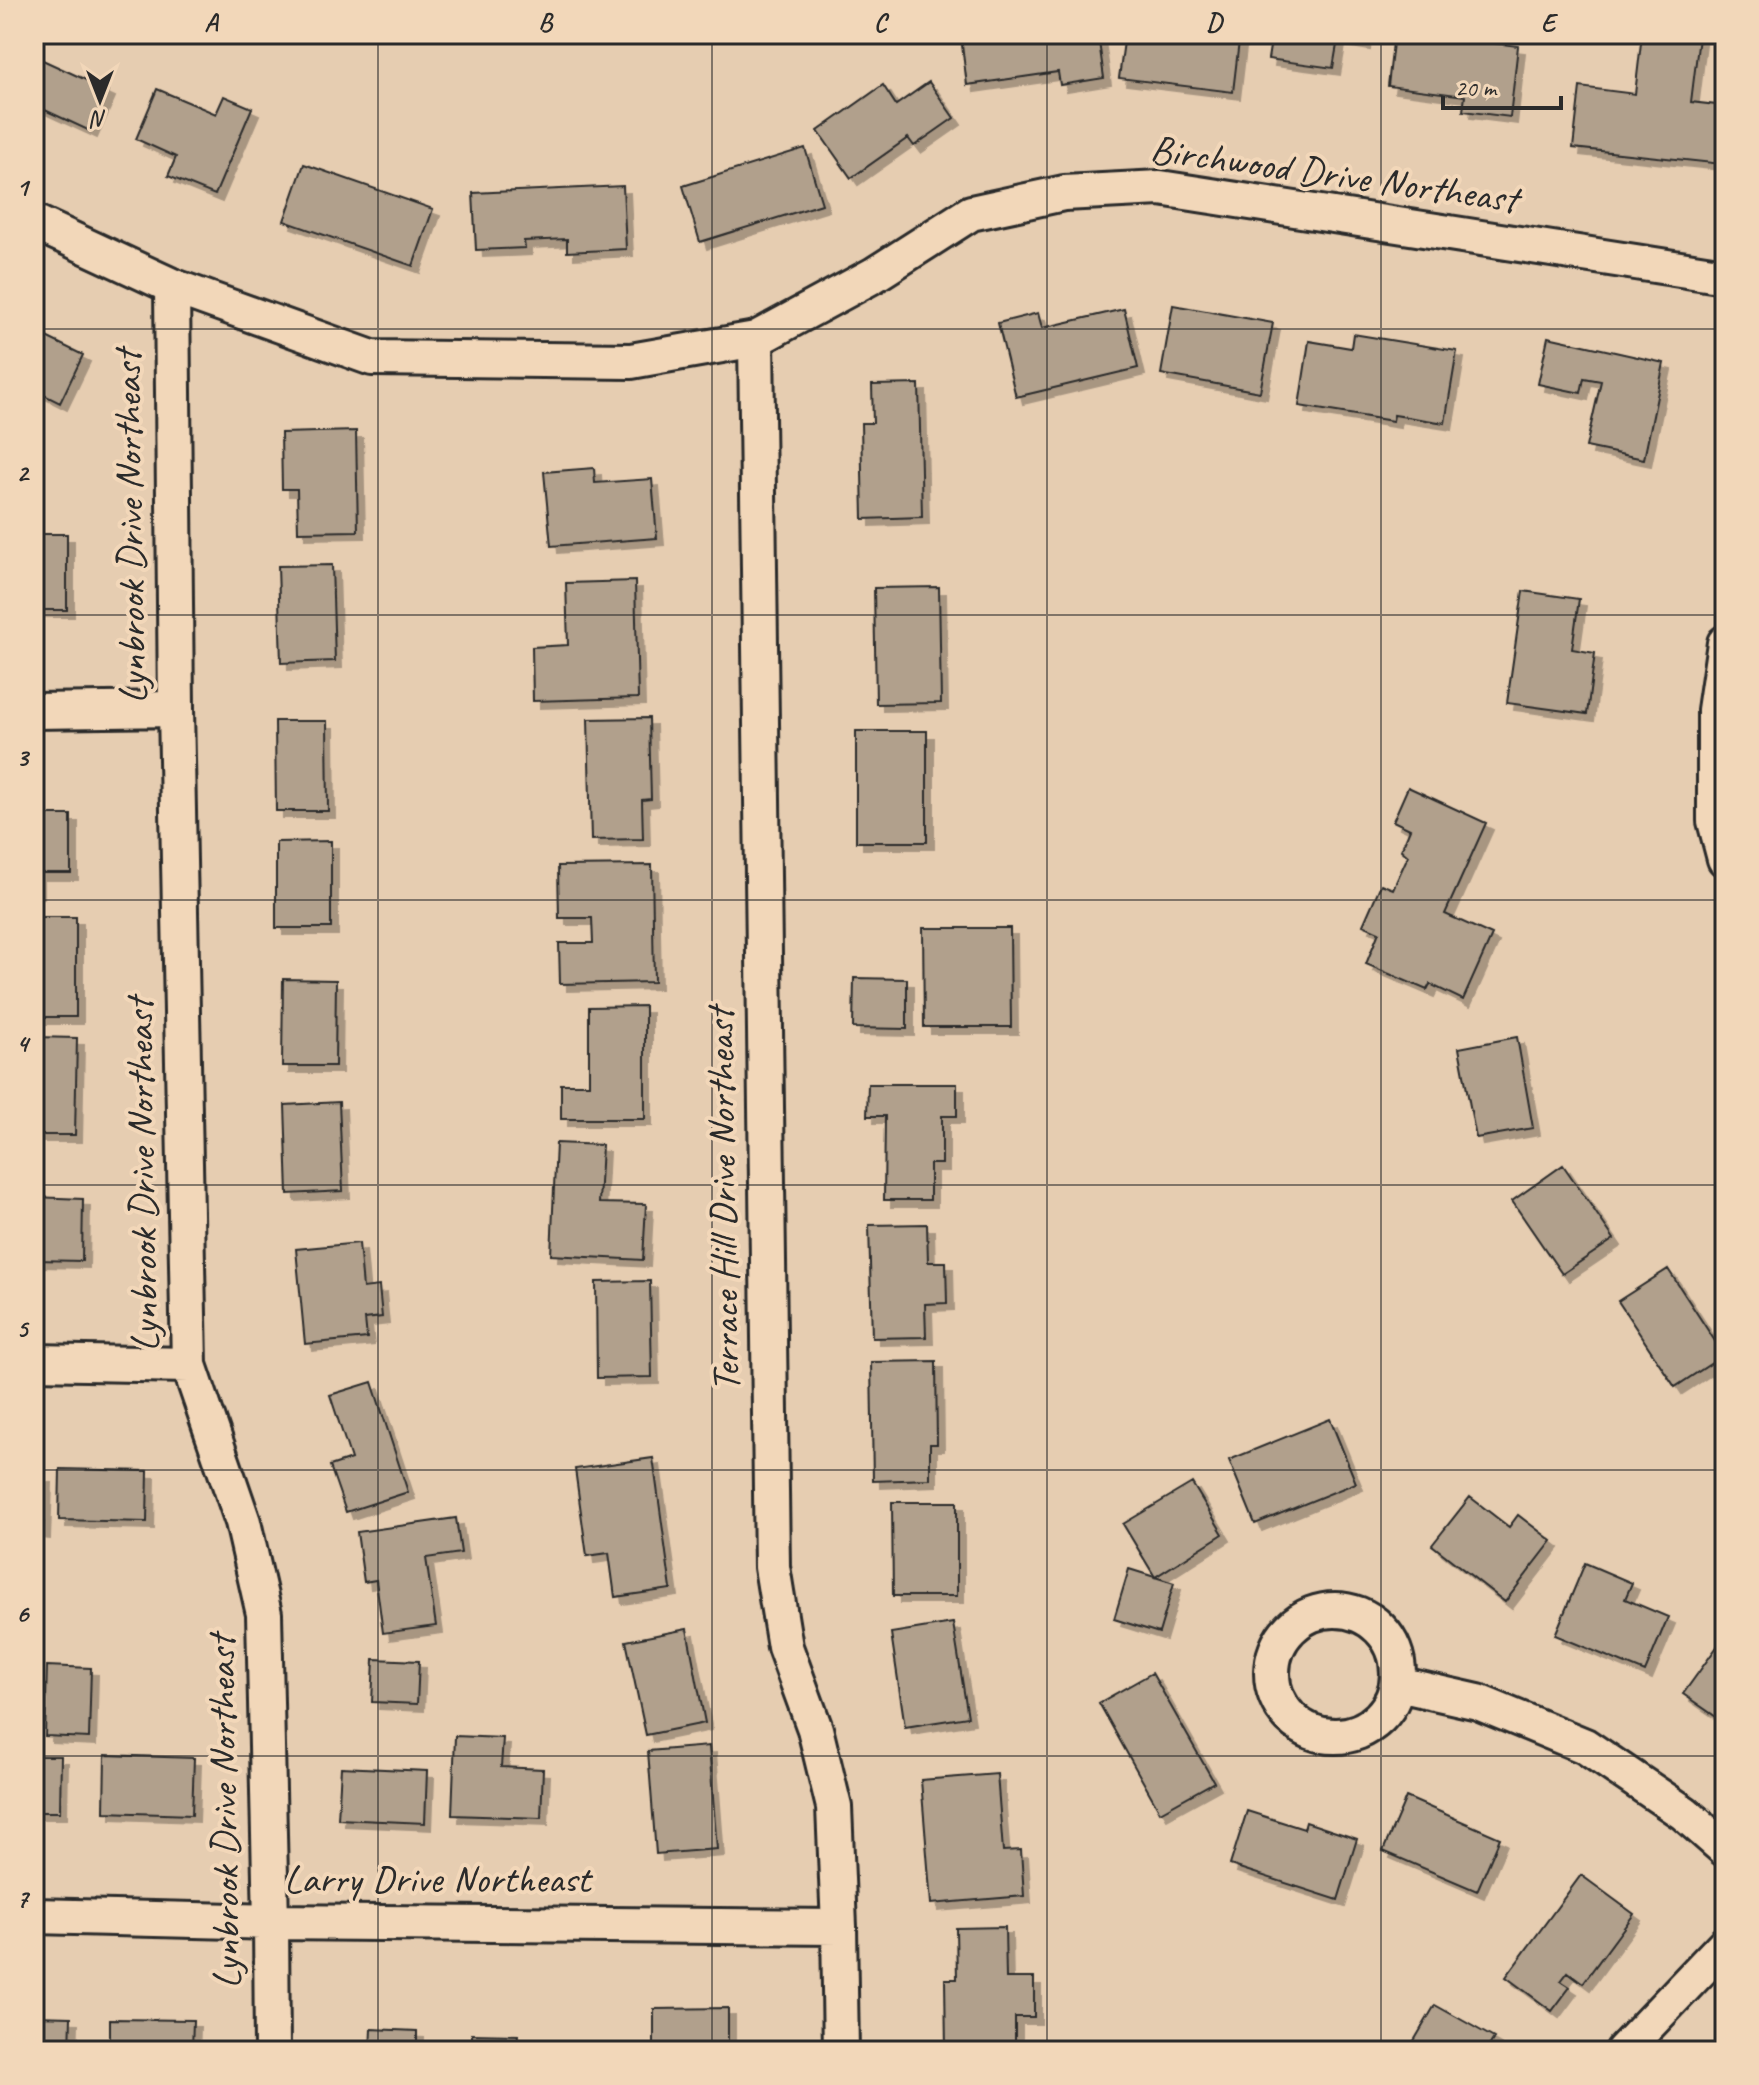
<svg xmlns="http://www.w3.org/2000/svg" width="1759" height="2085" viewBox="0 0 1759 2085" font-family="Caveat,sans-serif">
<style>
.building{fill:#b1a08c;stroke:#2b2b2b;stroke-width:2;filter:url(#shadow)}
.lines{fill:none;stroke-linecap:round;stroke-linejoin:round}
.street-casing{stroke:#2b2b2b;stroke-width:40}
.street{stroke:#f2d7b9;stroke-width:34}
.grid{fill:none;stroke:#2b2b2b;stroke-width:2;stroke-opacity:0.55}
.labels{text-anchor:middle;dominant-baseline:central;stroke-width:8;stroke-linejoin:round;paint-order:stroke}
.street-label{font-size:40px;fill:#2b2b2b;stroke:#f2d7b9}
.neatline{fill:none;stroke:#2b2b2b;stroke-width:3}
.grid-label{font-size:26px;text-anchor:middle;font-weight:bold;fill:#2b2b2b}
</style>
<defs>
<filter id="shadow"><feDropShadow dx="7" dy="7" stdDeviation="0" flood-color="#0004"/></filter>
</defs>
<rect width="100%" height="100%" fill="#e6cdb1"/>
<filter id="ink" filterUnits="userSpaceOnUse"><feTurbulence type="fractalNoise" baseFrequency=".0125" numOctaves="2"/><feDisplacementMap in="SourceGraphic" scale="16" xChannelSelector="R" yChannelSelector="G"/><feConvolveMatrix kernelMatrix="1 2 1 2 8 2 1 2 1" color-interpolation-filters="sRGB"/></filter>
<g filter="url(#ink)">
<path class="building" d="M 981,34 L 1098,34 L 1104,78 L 1060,85 L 1058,72 L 967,85 L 961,37 Z
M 1125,34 L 1202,34 L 1202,36 L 1239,41 L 1233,92 L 1119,78 Z
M 1272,34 L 1364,34 L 1363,43 L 1338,39 L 1333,68 L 1268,59 Z
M 1394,34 L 1438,34 L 1438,36 L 1518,46 L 1510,117 L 1463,111 L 1465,96 L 1388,86 Z
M 1642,34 L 1670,34 L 1699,37 L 1691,102 L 1725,106 L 1725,139 L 1722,164 L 1573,148 L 1580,87 L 1635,94 Z
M 34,56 L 108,90 L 90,131 L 34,105 Z
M 929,82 L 954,118 L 914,146 L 908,138 L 851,178 L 818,131 L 883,85 L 896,105 Z
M 157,89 L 216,114 L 224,96 L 252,108 L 215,195 L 168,176 L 176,157 L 136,139 Z
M 805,148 L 822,204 L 700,242 L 683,186 Z
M 304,164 L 433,209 L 413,266 L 284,221 Z
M 623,186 L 626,249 L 567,252 L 567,239 L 524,241 L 525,248 L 476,250 L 473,193 Z
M 1173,305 L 1273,323 L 1260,392 L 1161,374 Z
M 1124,309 L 1138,368 L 1016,397 L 998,323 L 1038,313 L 1042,328 Z
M 34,331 L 83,355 L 60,403 L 34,390 Z
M 1353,334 L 1457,351 L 1445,423 L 1394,415 L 1393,421 L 1299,406 L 1309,341 L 1351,348 Z
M 1548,337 L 1664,363 L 1644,459 L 1586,447 L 1601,381 L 1584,378 L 1581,393 L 1538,384 Z
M 919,384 L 922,517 L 863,519 L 861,423 L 873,423 L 872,385 Z
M 356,431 L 358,531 L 298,532 L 297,489 L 282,489 L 281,433 Z
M 594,468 L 595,483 L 652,479 L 657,538 L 551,546 L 544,472 Z
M 34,534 L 67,534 L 67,610 L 34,610 Z
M 332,565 L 335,661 L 281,663 L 278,566 Z
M 635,581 L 638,698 L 533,701 L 532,647 L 568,645 L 566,583 Z
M 939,587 L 941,703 L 876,704 L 874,588 Z
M 1523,591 L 1579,599 L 1572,649 L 1595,653 L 1587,714 L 1507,703 Z
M 649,718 L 651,799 L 642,800 L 643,839 L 591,840 L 588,719 Z
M 275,721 L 327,721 L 328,811 L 276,811 Z
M 856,731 L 927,731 L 927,842 L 856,842 Z
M 1408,787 L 1486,823 L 1445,914 L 1492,935 L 1463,1000 L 1430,984 L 1427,990 L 1366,964 L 1379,932 L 1363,925 L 1381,884 L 1393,889 L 1408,856 L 1401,850 L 1410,829 L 1393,821 Z
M 34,815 L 71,815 L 71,873 L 37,873 L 37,891 L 34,891 Z
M 331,841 L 331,928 L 276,928 L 276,842 Z
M 652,865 L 654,982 L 560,984 L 559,943 L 593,943 L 592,918 L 559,918 L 558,866 Z
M 34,917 L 76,917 L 76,1017 L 34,1017 Z
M 923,928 L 1010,928 L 1011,1027 L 924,1027 Z
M 854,978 L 907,979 L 907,1029 L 853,1028 Z
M 283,979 L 336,980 L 335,1066 L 282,1066 Z
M 645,1006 L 645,1119 L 561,1119 L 561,1084 L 589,1084 L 589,1007 Z
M 34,1037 L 77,1038 L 75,1135 L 34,1135 Z
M 1517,1037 L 1533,1128 L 1476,1138 L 1459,1048 Z
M 868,1084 L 957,1084 L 957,1116 L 942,1116 L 942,1164 L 930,1164 L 930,1200 L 884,1200 L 885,1116 L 867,1116 Z
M 339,1102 L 343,1191 L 288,1194 L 285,1105 Z
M 556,1143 L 602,1145 L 599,1203 L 646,1204 L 643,1260 L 551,1255 Z
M 1563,1165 L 1614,1239 L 1562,1274 L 1512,1201 Z
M 34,1197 L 83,1199 L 82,1261 L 34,1260 Z
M 927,1224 L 928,1262 L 946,1262 L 947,1303 L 925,1304 L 926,1337 L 872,1338 L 869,1225 Z
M 359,1243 L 363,1288 L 379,1286 L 382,1317 L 365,1319 L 367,1338 L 305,1344 L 296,1249 Z
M 1668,1269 L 1724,1355 L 1675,1387 L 1618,1301 Z
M 650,1281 L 652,1377 L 597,1378 L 596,1282 Z
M 936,1361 L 937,1444 L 930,1444 L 930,1479 L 873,1481 L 871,1362 Z
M 372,1382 L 408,1492 L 346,1512 L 330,1466 L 351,1459 L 330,1395 Z
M 1330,1419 L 1356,1483 L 1255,1524 L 1229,1460 Z
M 653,1458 L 671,1589 L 615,1597 L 609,1553 L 587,1556 L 575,1469 Z
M 60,1469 L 148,1471 L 147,1522 L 59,1520 Z
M 34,1476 L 45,1476 L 43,1532 L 34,1531 Z
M 1192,1483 L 1223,1534 L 1155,1577 L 1123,1524 Z
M 1470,1497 L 1509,1527 L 1518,1515 L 1552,1541 L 1505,1602 L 1432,1545 Z
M 892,1502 L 957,1502 L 957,1596 L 893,1596 Z
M 456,1518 L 461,1553 L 426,1558 L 436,1626 L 383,1633 L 376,1580 L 364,1582 L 357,1532 Z
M 1585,1563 L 1632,1583 L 1625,1599 L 1668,1617 L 1645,1672 L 1555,1635 Z
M 1129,1569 L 1174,1583 L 1159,1633 L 1114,1619 Z
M 953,1623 L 968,1717 L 905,1727 L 891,1633 Z
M 687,1629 L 705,1723 L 646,1735 L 626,1641 Z
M 1724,1637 L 1725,1637 L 1725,1723 L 1683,1694 Z
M 374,1659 L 419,1661 L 417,1704 L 372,1702 Z
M 47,1666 L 91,1668 L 89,1738 L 45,1736 Z
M 1152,1673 L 1214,1782 L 1160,1812 L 1099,1703 Z
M 455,1736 L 503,1738 L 501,1767 L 543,1769 L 541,1818 L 452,1815 Z
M 709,1746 L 717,1849 L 656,1854 L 648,1751 Z
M 105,1755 L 194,1758 L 192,1815 L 104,1812 Z
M 34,1756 L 61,1756 L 60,1812 L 34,1812 Z
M 341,1767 L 427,1771 L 425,1823 L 338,1819 Z
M 997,1774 L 1003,1851 L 1021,1850 L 1024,1896 L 931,1904 L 921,1780 Z
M 1406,1797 L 1500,1838 L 1477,1891 L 1383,1851 Z
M 1247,1811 L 1304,1829 L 1306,1822 L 1357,1839 L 1338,1900 L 1230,1865 Z
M 1581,1875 L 1634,1914 L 1583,1983 L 1568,1972 L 1561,1981 L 1570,1987 L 1552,2011 L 1506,1977 Z
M 1005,1927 L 1006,1978 L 1034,1978 L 1034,2017 L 1015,2017 L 1015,2050 L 946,2050 L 945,1979 L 957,1979 L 956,1928 Z
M 1435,2005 L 1494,2038 L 1486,2051 L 1408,2051 Z
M 728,2008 L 728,2051 L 654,2051 L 654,2009 Z
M 34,2016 L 71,2017 L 70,2051 L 34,2051 Z
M 110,2019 L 193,2020 L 192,2051 L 110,2051 Z
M 371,2029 L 417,2031 L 417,2051 L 370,2051 Z
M 472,2034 L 518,2035 L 517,2046 L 551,2046 L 551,2051 L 472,2051 Z"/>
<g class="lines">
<defs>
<path id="street" d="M 34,222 L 172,286 L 372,358 L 631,361 L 756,339 L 874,275 L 971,213 L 1064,193 L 1160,188 L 1725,276
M 172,286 L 176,709 L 189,1365 L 243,1522 L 264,1614 L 271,1922 L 272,2051
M 756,339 L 772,1567 L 785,1647 L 815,1729 L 834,1807 L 839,1927 L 841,2051
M 1725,643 L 1715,710 L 1715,821 L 1725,859
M 34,711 L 176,709
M 34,1362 L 189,1365
M1272 1673a63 63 0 1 1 126 0a63 63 0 1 1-126 0Z
M 1398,1684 L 1478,1702 L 1585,1746 L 1684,1813 L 1725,1849
M 34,1916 L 271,1922 L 839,1927
M 1623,2051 L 1725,1944"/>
</defs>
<use href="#street" class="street-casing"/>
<use href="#street" class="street"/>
</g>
</g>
<path class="grid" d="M 378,34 L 378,2051M 712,34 L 712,2051M 1047,34 L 1047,2051M 1381,34 L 1381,2051M 34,329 L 1725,329M 34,615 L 1725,615M 34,900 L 1725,900M 34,1185 L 1725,1185M 34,1470 L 1725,1470M 34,1756 L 1725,1756"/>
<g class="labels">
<g class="street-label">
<text transform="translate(1334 174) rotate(8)">Birchwood Drive Northeast</text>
<text transform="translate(130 527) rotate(-91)">Lynbrook Drive Northeast</text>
<text transform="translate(142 1175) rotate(-91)">Lynbrook Drive Northeast</text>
<text transform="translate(723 1200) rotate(-91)">Terrace Hill Drive Northeast</text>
<text transform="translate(224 1812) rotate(-91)">Lynbrook Drive Northeast</text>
<text x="437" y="1879">Larry Drive Northeast</text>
</g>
</g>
<rect width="1759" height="2085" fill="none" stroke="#f2d7b9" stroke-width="88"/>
<g transform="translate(100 100) rotate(180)" stroke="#f2d7b9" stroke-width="6" paint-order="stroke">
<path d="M0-6L14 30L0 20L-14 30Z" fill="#2b2b2b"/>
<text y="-12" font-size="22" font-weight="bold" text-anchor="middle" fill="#2b2b2b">N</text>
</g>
<path d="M1443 96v12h118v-12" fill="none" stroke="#2b2b2b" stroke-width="4"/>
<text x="1455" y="96" font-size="24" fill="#2b2b2b" stroke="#f2d7b9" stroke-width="6" paint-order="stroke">20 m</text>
<rect x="44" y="44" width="1671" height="1997" class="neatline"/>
<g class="grid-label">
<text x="211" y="31">A</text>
<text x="545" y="31">B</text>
<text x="880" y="31">C</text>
<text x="1214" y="31">D</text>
<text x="1548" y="31">E</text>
<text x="22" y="196">1</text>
<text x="22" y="481">2</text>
<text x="22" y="766">3</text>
<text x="22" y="1052">4</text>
<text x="22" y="1337">5</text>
<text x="22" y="1622">6</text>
<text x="22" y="1907">7</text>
</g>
</svg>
